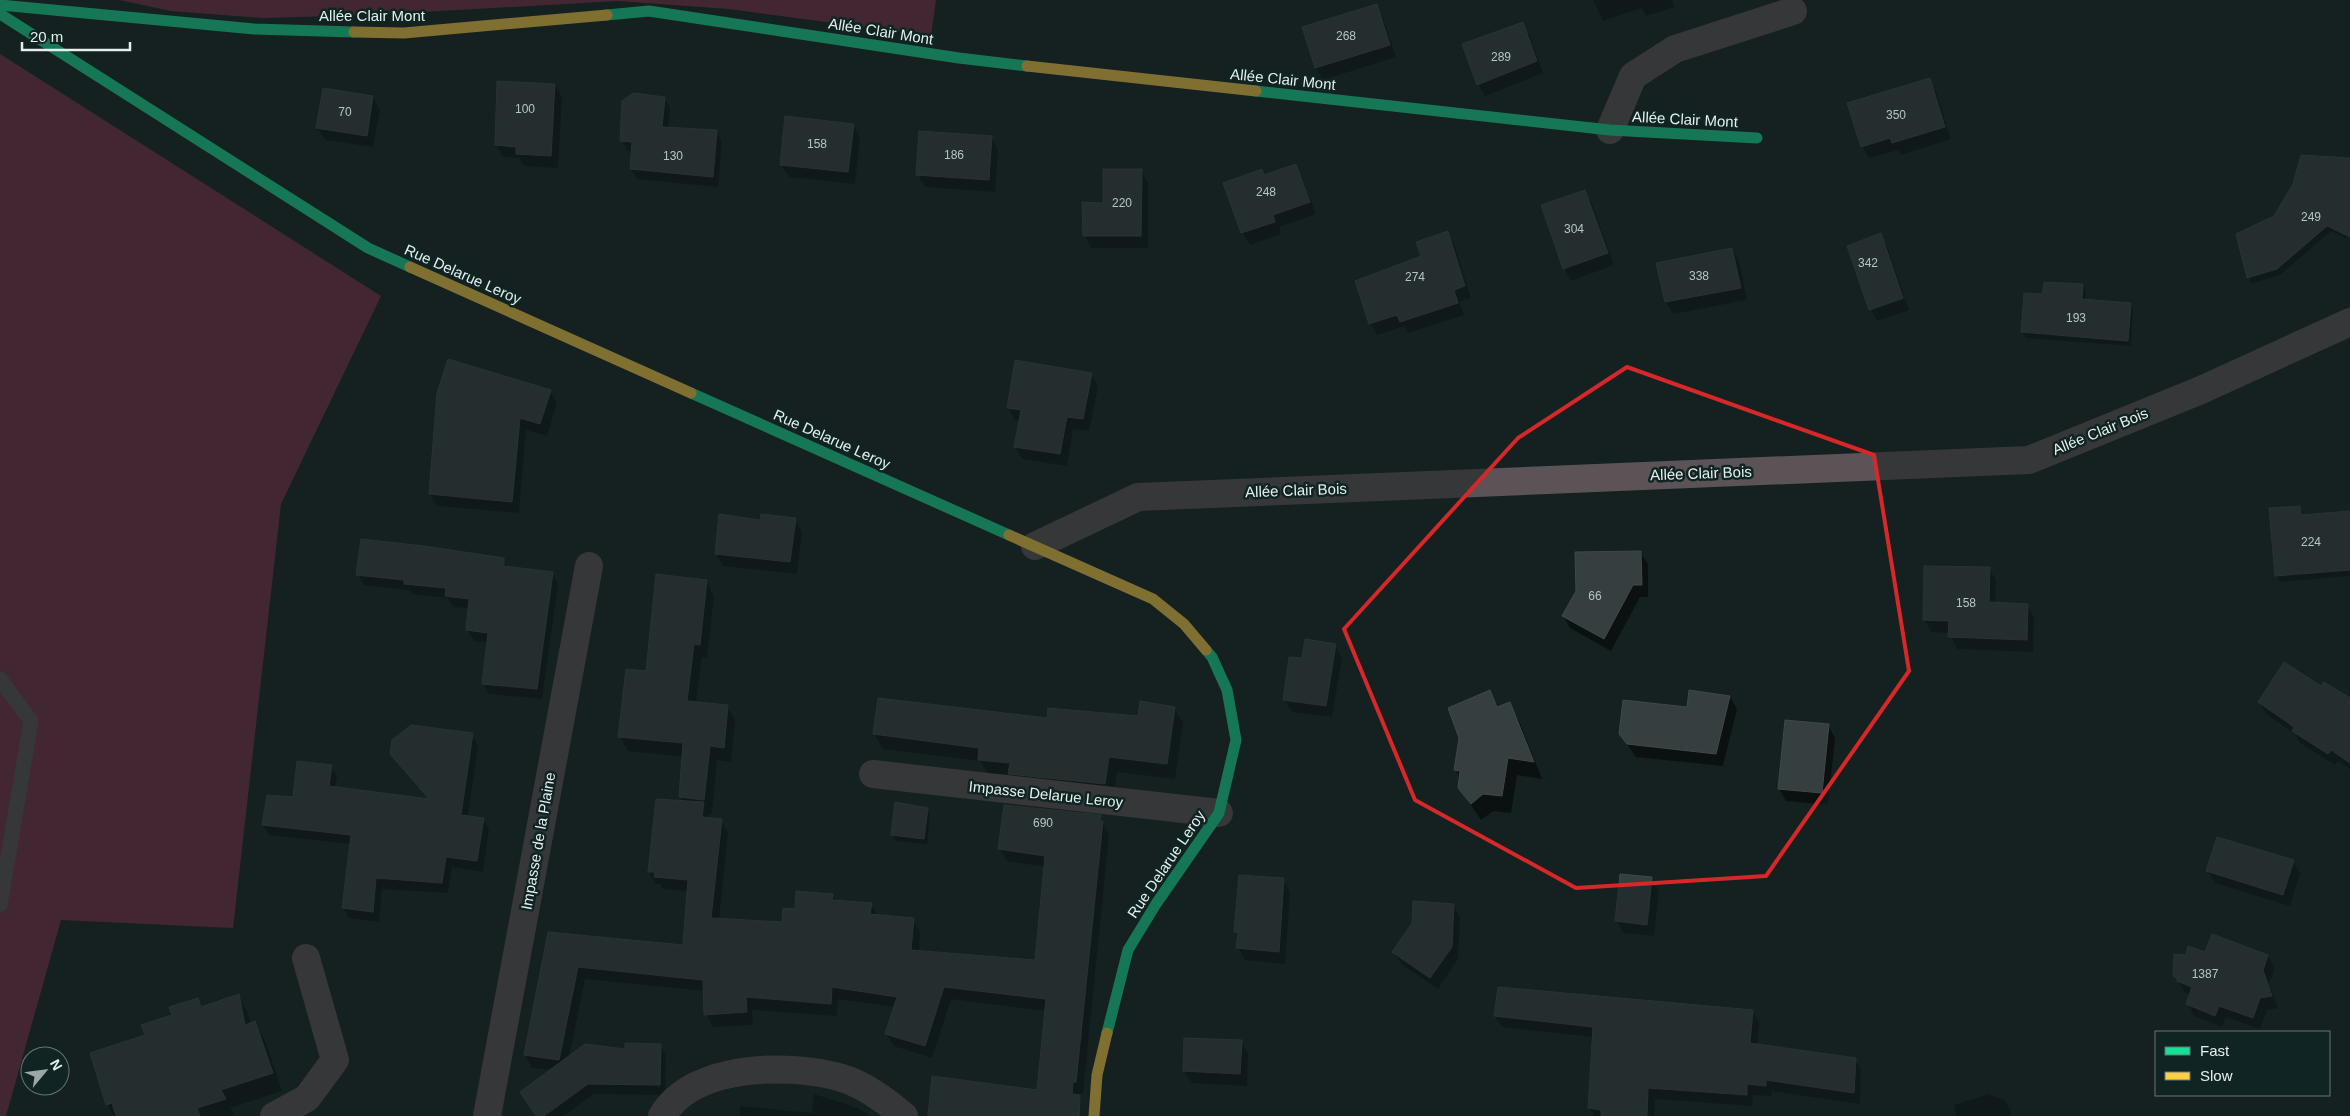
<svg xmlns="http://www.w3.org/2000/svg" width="2350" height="1116" viewBox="0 0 2350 1116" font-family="Arial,sans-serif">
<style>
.forest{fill:#782f4a}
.shadow{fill:#0007}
.building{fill:#353f3f;stroke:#404848}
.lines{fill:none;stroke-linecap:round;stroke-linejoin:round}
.lane{stroke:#5c5357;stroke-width:15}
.street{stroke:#5c5357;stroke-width:28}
.fast{stroke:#16e098;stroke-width:11}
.slow{stroke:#ffcf43;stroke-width:11}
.marked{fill:none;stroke:#d62828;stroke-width:4;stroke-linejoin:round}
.labels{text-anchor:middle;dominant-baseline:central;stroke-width:5;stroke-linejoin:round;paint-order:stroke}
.number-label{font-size:12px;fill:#b8c3c3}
.street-label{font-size:15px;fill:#e4efef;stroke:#112424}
</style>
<rect width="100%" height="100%" fill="#152020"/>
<path class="forest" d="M 119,0 L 936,0 L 931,36 L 729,9 L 618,1 L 368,15 L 264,18 L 171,11 Z
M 0,54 L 381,296 L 281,504 L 233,928 L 61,920 L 6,1116 L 0,1116 Z"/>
<path class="shadow" d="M 1593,0 L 1672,0 L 1675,7 L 1646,16 L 1642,8 L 1603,21 Z
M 1376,5 L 1383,18 L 1396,57 L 1323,80 L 1316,68 L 1303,28 Z
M 1522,24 L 1530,36 L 1543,73 L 1485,96 L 1478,84 Z
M 1929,79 L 1936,91 L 1951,139 L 1901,155 L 1898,150 L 1869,158 L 1862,146 Z
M 555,85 L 562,97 L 558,168 L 524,166 L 519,158 L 503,157 L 496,145 Z
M 373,97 L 380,110 L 373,147 L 325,140 L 317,128 Z
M 664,98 L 670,108 L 668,128 L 716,131 L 722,142 L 718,187 L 637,179 L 631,169 L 633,151 L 628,151 L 622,140 Z
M 853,125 L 860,137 L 855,184 L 789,177 L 781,165 Z
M 991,137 L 998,149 L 995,192 L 925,187 L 918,175 Z
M 2350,159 L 2350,234 L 2347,239 L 2331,231 L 2280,275 L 2251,284 L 2237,235 L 2275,217 Z
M 1295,166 L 1302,178 L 1316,214 L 1279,227 L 1281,234 L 1250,245 L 1242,233 L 1225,184 L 1264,176 Z
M 1141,171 L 1148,183 L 1148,248 L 1091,248 L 1084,235 L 1104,205 Z
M 1585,192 L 1592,204 L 1614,265 L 1571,281 L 1564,268 Z
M 1447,232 L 1454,244 L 1471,298 L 1459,302 L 1464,315 L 1408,333 L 1404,326 L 1377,335 L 1371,324 L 1357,282 L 1423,256 Z
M 1880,235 L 1887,247 L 1904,296 L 1871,308 L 1871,310 L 1848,246 Z
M 1732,249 L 1739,261 L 1747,300 L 1673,314 L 1666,302 L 1658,264 Z
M 2082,285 L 2086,291 L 2085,300 L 2130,304 L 2133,310 L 2131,346 L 2026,338 L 2022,332 L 2043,296 Z
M 1905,299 L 1909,310 L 1877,321 L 1871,310 Z
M 1091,374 L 1098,387 L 1089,431 L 1073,429 L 1067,466 L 1022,459 L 1015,447 L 1020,421 L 1015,420 L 1008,408 Z
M 550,391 L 557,403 L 547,436 L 526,430 L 519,513 L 437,506 L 430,494 Z
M 2300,507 L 2303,516 L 2350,512 L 2350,576 L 2280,582 L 2277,576 L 2270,510 Z
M 795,519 L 802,532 L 797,574 L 723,566 L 716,554 L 762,521 Z
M 1640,552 L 1648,564 L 1648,597 L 1640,597 L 1611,651 L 1570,628 L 1563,616 Z
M 503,559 L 508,568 L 552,573 L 558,584 L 542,699 L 489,694 L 483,684 L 488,642 L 474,641 L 467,630 L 469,608 L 453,607 L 448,598 L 412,594 L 409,590 L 364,585 L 358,574 Z
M 1989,568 L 1996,580 L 1995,604 L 2027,605 L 2034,618 L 2033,652 L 1957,649 L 1950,633 L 1931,632 L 1924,619 Z
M 706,581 L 714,596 L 707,658 L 702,658 L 696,703 L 727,706 L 735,720 L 731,762 L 717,760 L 712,814 L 709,813 L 710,819 L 721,820 L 728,833 L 719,920 L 783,923 L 796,910 L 832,895 L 836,902 L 871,904 L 878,916 L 913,919 L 920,932 L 919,952 L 1037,962 L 1046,867 L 1007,861 L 1000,849 L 1100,817 L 1109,835 L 1083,1094 L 1080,1094 L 1077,1116 L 933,1116 L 1038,1092 L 1046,1011 L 951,999 L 932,1058 L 894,1046 L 886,1034 L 895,1007 L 838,999 L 837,1016 L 752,1010 L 753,1025 L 713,1027 L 706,1014 L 705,991 L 585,979 L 569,1058 L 660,1045 L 666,1055 L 665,1095 L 594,1094 L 564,1116 L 537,1116 L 552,1070 L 532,1068 L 525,1055 L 550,934 L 684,946 L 688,891 L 663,889 L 660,884 L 656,884 L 649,872 L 683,802 L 680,797 L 684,757 L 628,751 L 620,737 L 647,672 Z
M 1335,645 L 1342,658 L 1332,717 L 1292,712 L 1285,700 L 1303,660 Z
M 2322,688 L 2350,700 L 2350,769 L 2338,761 L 2335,765 L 2300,743 L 2295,734 L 2266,714 L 2259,702 Z
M 1490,692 L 1499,708 L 1509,704 L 1519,721 L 1542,779 L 1517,775 L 1511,813 L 1493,811 L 1481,820 L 1459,787 L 1460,779 L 1456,770 Z
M 1730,697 L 1737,709 L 1723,766 L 1636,757 L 1620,734 L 1688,708 Z
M 1174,708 L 1183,723 L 1175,779 L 1117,772 L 1113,799 L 988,775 L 980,761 L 883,749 L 874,734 L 1139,717 Z
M 1828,725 L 1835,738 L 1828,805 L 1786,801 L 1779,788 Z
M 472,735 L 478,745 L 468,817 L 483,819 L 489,830 L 483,872 L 452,867 L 448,893 L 382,889 L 379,922 L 349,918 L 343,908 L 351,844 L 269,835 L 263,825 L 331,766 L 337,777 L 335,788 L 429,800 L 398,764 L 392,753 Z
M 927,809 L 930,815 L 927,844 L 896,841 L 892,835 Z
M 2293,861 L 2300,873 L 2290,906 L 2215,883 L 2208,871 Z
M 1283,879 L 1290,892 L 1285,964 L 1245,960 L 1238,947 L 1238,938 L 1235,932 Z
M 1651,879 L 1659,891 L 1654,936 L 1623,933 L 1616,920 Z
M 1453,905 L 1460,917 L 1458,959 L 1438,989 L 1401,964 L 1394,952 Z
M 2206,953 L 2268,956 L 2275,968 L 2269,984 L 2278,1008 L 2267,1010 L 2260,1029 L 2226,1017 L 2222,1027 L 2195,1016 L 2188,1004 L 2191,995 L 2185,993 L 2175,976 L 2187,956 Z
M 1499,988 L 1752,1011 L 1759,1022 L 1757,1045 L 1855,1059 L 1861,1070 L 1860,1104 L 1772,1091 L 1771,1096 L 1753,1095 L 1752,1106 L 1655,1099 L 1654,1116 L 1594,1116 L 1589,1108 L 1594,1037 L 1502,1027 L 1495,1016 Z
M 238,996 L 248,1013 L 251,1024 L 255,1023 L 265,1040 L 282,1091 L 230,1108 L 235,1116 L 114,1116 L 107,1104 L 146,1036 L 198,1000 L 202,1007 Z
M 1241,1041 L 1248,1053 L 1247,1086 L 1192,1083 L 1184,1071 Z
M 814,1094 L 858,1108 L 870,1116 L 740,1116 L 740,1106 L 812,1113 Z
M 1989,1094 L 2005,1101 L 2012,1113 L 2010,1116 L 1956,1116 L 1954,1105 Z"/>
<path class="building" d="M 1377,4 L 1390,45 L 1315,68 L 1302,27 Z
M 1523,22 L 1537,61 L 1477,85 L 1462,44 Z
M 1930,78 L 1945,127 L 1892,143 L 1890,138 L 1861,147 L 1847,103 Z
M 497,81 L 555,84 L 551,156 L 516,154 L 516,147 L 495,145 Z
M 323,88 L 373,96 L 367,136 L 316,128 Z
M 633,93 L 665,97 L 662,127 L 717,130 L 713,177 L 630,169 L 632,142 L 620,141 L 622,101 Z
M 785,116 L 854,124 L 848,172 L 780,165 Z
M 919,131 L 992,136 L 989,180 L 916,175 Z
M 2301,155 L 2350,158 L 2350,237 L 2327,226 L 2277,269 L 2247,278 L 2236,234 L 2274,216 L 2293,184 Z
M 1296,164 L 1310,202 L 1273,215 L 1275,222 L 1241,233 L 1223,183 L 1262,169 L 1264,175 Z
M 1103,169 L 1142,169 L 1141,236 L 1083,236 L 1082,202 L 1103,203 Z
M 1585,190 L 1608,253 L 1563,269 L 1541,205 Z
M 1448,231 L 1465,286 L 1454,290 L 1458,303 L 1400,322 L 1397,315 L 1369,324 L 1355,281 L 1421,256 L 1416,242 Z
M 1881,233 L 1903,298 L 1869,310 L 1847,246 Z
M 1732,248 L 1741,288 L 1665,302 L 1656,263 Z
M 2044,282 L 2083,284 L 2082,299 L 2131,303 L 2128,341 L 2021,332 L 2024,293 L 2042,294 Z
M 448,359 L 551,390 L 540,424 L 520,418 L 512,502 L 429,494 L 437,393 Z
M 1015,360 L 1092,373 L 1083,419 L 1067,417 L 1060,454 L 1014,447 L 1021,410 L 1007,408 Z
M 2300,506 L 2301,515 L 2350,511 L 2350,570 L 2275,576 L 2269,508 Z
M 719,514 L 760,520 L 761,514 L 796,518 L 790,562 L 715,554 Z
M 361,539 L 424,546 L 504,558 L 504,566 L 553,572 L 537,689 L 482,684 L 488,633 L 466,630 L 469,599 L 445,596 L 446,588 L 404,584 L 404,580 L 356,575 Z
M 1641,551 L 1642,585 L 1633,585 L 1604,639 L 1562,616 L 1576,591 L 1575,552 Z
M 1924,566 L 1990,567 L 1989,602 L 2028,604 L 2027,640 L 1948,637 L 1949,621 L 1923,620 Z
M 656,574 L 707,580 L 700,645 L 694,644 L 687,701 L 728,705 L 724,748 L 710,746 L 704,800 L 679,797 L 683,743 L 618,737 L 626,669 L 646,671 Z
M 1305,639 L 1336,644 L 1326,706 L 1283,700 L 1289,657 L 1302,658 Z
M 2284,662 L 2321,686 L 2324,682 L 2350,698 L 2350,763 L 2331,750 L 2328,754 L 2292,731 L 2294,727 L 2258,702 Z
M 1490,690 L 1497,707 L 1510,702 L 1534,762 L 1508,758 L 1502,796 L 1483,794 L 1471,804 L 1458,788 L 1460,771 L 1454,770 L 1459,738 L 1448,708 Z
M 1689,690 L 1730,696 L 1716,754 L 1627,744 L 1619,734 L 1623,700 L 1687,707 Z
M 878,698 L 1047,718 L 1048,708 L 1138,716 L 1140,701 L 1175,707 L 1167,764 L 1109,757 L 1105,784 L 1008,774 L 1010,763 L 978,760 L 979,748 L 873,734 Z
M 1785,720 L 1829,724 L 1822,793 L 1778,789 Z
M 411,725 L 473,733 L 461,815 L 484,818 L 477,861 L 446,857 L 442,883 L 376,878 L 373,912 L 342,908 L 351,835 L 262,825 L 267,795 L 293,797 L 297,761 L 332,765 L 329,786 L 429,799 L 390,754 L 392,740 Z
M 656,799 L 704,802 L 702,817 L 722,819 L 711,918 L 782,922 L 783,908 L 795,909 L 796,891 L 833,894 L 832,900 L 872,903 L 870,914 L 914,918 L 911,950 L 1035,960 L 1045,856 L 998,849 L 1004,805 L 1101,815 L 1100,821 L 1103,821 L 1076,1082 L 1073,1082 L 1072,1094 L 1080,1095 L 1079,1116 L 928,1116 L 932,1076 L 1037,1090 L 1046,999 L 944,987 L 925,1046 L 885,1034 L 897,997 L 832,987 L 831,1004 L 746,997 L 747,1012 L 704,1015 L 703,980 L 578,967 L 559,1060 L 524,1055 L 548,932 L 683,945 L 688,880 L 654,877 L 655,872 L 648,872 Z
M 895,802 L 928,808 L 924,839 L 891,835 Z
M 2217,837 L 2294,860 L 2283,895 L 2206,871 Z
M 1620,874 L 1652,877 L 1647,925 L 1615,921 Z
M 1239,875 L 1284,878 L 1279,952 L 1236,948 L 1238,933 L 1234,932 Z
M 1413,901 L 1454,904 L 1452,947 L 1430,978 L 1392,952 L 1412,923 Z
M 2212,934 L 2268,955 L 2263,970 L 2272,996 L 2260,998 L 2253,1018 L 2219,1006 L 2215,1016 L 2186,1004 L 2192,987 L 2177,981 L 2177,978 L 2173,976 L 2174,954 L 2186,955 L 2188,946 L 2205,952 Z
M 1498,987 L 1753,1010 L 1750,1043 L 1856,1058 L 1854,1093 L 1766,1080 L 1766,1086 L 1747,1084 L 1747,1095 L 1648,1088 L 1647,1116 L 1601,1116 L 1601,1110 L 1588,1108 L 1593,1027 L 1494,1016 Z
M 239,994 L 245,1025 L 255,1021 L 273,1073 L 221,1090 L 226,1099 L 197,1108 L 200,1116 L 116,1116 L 112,1103 L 106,1105 L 90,1053 L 145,1035 L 141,1025 L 172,1015 L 169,1007 L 198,998 L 201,1007 Z
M 1184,1038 L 1242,1040 L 1240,1074 L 1183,1071 Z
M 625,1043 L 661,1044 L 660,1085 L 588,1084 L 544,1116 L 536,1116 L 520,1092 L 585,1044 L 625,1049 Z"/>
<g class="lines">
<path class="lane" d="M 0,679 L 31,721 L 0,905"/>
<path class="street" d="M 1610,130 L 1633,76 L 1675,49 L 1793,11
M 1035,546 L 1138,497 L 2029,460 L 2201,390 L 2350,322
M 873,774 L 1219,813
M 274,1116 L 307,1098 L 335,1060 L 306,958
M 487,1116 L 589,566
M 662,1116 C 694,1063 790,1063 842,1078 C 865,1085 886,1101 904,1116"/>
<path class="fast" d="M 0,5 L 254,29 L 354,32
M 0,14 L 368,248 L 410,267
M 607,15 L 649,11 L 959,58 L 1027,66
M 1256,91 L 1610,130 L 1757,138
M 691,393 L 1009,535
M 1107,1033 L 1128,950 L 1156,904 L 1219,813 L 1236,740 L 1227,690 L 1212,657 L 1206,650"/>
<path class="slow" d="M 354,32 L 404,33 L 607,15
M 1027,66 L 1256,91
M 410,267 L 691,393
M 1009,535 L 1153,599 L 1184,624 L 1206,650
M 1094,1116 L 1097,1075 L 1107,1033"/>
</g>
<path d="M0 0H2350V1116H0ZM 1627,367 L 1874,455 L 1909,671 L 1766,876 L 1576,888 L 1415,800 L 1344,629 L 1518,438 Z" fill="#152020" fill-opacity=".55" fill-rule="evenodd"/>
<path class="marked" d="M 1627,367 L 1874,455 L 1909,671 L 1766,876 L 1576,888 L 1415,800 L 1344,629 L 1518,438 Z"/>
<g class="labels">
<g class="number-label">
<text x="1346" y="36">268</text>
<text x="1501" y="57">289</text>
<text x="525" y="109">100</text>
<text x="345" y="112">70</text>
<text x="1896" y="115">350</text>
<text x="817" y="144">158</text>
<text x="954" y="155">186</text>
<text x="673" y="156">130</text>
<text x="1266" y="192">248</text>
<text x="1122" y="203">220</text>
<text x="2311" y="217">249</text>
<text x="1574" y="229">304</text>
<text x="1868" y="263">342</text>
<text x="1699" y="276">338</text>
<text x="1415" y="277">274</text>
<text x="2076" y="318">193</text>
<text x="2311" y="542">224</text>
<text x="1595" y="596">66</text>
<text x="1966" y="603">158</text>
<text x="1043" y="823">690</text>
<text x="2205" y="974">1387</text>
</g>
<g class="street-label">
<text x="372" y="15">Allée Clair Mont</text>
<text transform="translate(881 31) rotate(9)">Allée Clair Mont</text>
<text transform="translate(1283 79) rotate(6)">Allée Clair Mont</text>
<text transform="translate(1685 119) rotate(3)">Allée Clair Mont</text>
<text transform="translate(463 274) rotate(24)">Rue Delarue Leroy</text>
<text transform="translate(2100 431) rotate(-22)">Allée Clair Bois</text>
<text transform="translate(832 439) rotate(24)">Rue Delarue Leroy</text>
<text transform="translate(1701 473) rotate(-2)">Allée Clair Bois</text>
<text transform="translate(1296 490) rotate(-2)">Allée Clair Bois</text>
<text transform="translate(1046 794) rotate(6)">Impasse Delarue Leroy</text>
<text transform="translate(538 841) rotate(-80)">Impasse de la Plaine</text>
<text transform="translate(1166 864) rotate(-56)">Rue Delarue Leroy</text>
</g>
</g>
<rect x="2155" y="1031" width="175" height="65" fill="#112424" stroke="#657575"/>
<rect x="2165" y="1047" width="25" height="8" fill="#16e098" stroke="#657575"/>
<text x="2200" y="1056" font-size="15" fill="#e4efef">Fast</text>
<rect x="2165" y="1072" width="25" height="8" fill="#ffcf43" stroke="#657575"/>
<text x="2200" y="1081" font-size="15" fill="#e4efef">Slow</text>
<g transform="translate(45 1071) rotate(61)"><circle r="24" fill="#112424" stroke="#657575"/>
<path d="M0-4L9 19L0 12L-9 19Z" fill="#9ca7a7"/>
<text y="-8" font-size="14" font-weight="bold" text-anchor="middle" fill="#e4efef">N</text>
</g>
<path d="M22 42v8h108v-8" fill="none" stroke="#e4efef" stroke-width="2.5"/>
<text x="30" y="42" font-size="15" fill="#e4efef" stroke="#112424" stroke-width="4" paint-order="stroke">20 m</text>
</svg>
